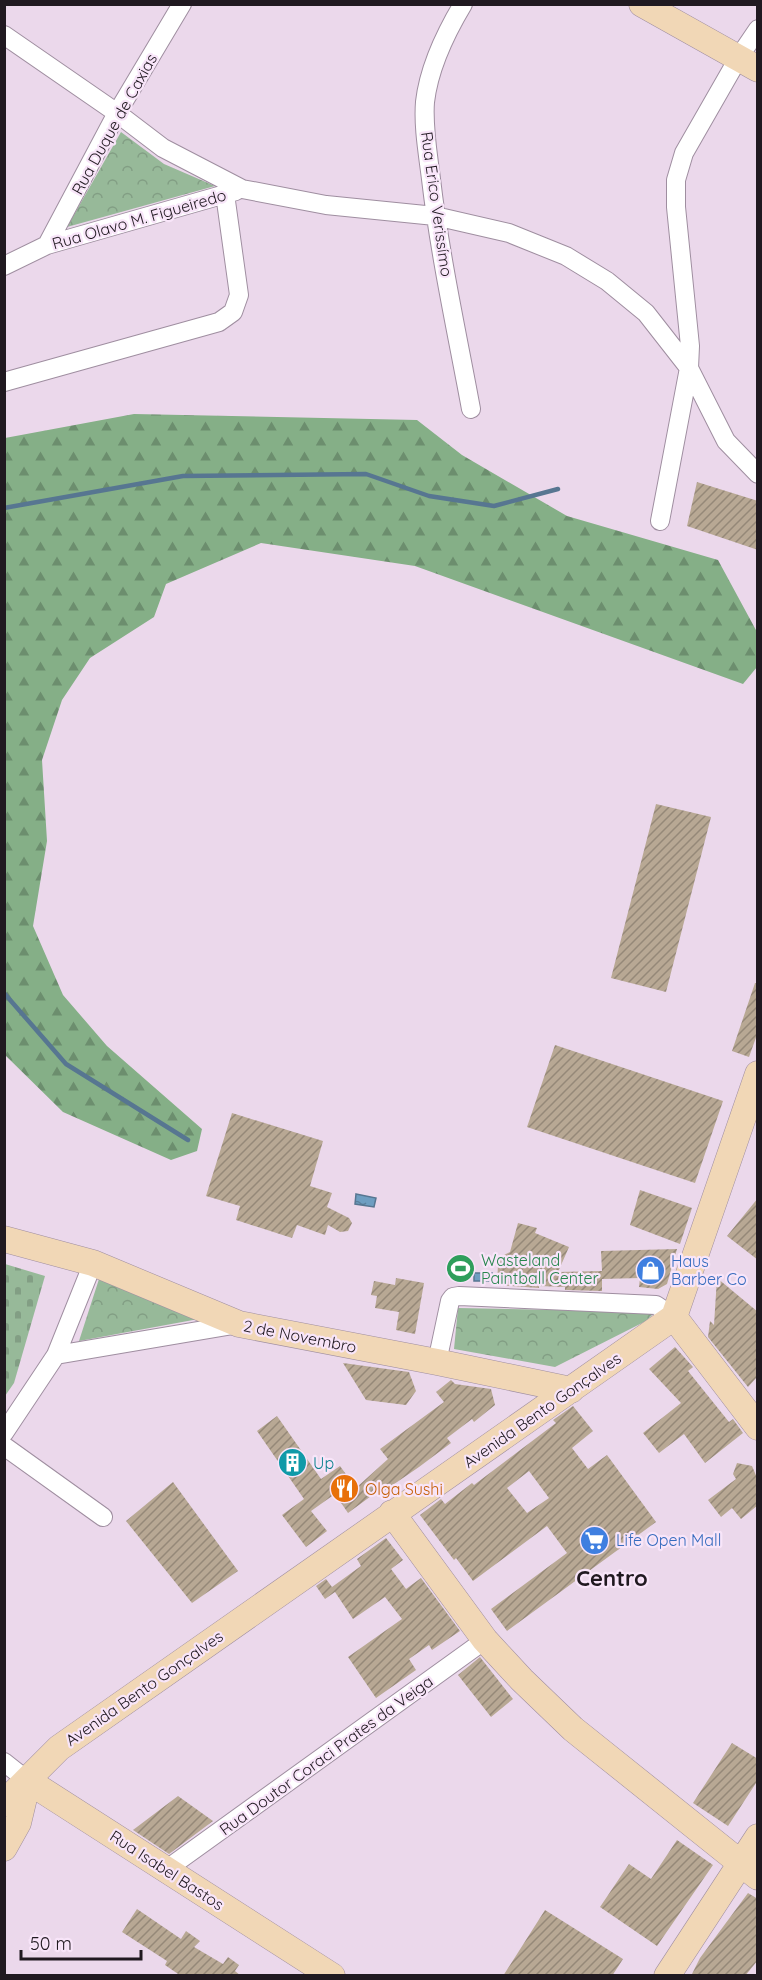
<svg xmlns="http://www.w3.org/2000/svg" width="762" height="1980" viewBox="0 0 762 1980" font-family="Quicksand,sans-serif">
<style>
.forest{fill:url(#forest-firs)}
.cemetery{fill:url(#cemetery-stones)}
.park{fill:url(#park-crowns)}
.water{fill:url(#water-ripples);stroke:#577691;stroke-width:1.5}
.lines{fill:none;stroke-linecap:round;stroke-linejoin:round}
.stream{stroke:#577691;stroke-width:4.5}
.building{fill:url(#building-hatch);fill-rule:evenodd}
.street-casing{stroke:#9f8ea0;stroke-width:20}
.secondary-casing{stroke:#9f8ea0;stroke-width:27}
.street{stroke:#fff;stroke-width:18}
.secondary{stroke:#f1d7b6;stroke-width:26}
.labels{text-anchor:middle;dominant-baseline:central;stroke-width:4.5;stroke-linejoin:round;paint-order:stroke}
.street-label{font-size:16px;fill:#201920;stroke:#f8e5f9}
.leisure-label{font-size:16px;fill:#27864d;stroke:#f8e5f9;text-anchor:start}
.shop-label{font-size:16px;fill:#366cbe;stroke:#f8e5f9;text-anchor:start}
.culture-label{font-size:16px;fill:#0d838f;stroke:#f8e5f9;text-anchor:start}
.food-label{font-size:16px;fill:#c56008;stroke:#f8e5f9;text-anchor:start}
.district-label{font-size:22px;font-weight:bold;fill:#201920;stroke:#f8e5f9}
</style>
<defs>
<pattern id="forest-firs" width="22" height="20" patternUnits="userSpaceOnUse" patternTransform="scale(1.5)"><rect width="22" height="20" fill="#85af87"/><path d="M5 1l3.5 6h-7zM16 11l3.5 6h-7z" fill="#6c8e6e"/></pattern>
<pattern id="cemetery-stones" width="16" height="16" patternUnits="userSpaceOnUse" patternTransform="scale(1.5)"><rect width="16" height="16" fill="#97b999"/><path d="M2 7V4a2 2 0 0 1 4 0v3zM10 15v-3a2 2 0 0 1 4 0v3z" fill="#829e84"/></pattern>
<pattern id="park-crowns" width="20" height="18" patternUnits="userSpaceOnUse" patternTransform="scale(1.5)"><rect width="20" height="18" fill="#97b999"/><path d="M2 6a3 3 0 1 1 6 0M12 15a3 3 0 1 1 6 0" fill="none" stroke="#829e84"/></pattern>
<pattern id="water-ripples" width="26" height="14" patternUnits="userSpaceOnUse" patternTransform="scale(1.5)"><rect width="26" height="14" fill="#6e9ec1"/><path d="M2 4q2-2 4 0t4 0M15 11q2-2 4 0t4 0" fill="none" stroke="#5a809c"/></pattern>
<pattern id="building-hatch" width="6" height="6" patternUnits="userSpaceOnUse" patternTransform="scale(1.5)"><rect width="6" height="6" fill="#b8a894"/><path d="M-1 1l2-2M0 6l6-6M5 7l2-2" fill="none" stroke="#958878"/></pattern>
</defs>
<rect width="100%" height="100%" fill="#ebd8eb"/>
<path class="forest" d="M 134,414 L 417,420 L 462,455 L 567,516 L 718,560 L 757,632 L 757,667 L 743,684 L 415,566 L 261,543 L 166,584 L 154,617 L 90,658 L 62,700 L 42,760 L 47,841 L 33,926 L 63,995 L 107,1046 L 202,1129 L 197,1151 L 171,1160 L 63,1112 L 5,1055 L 5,438 Z"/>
<path class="cemetery" d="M 5,1264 L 45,1276 L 14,1383 L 5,1396 Z"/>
<path class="park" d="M 121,132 L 164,164 L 215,186 L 67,227 Z
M 99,1279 L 204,1318 L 79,1341 Z
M 458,1308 L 655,1312 L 646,1321 L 555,1367 L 454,1349 Z"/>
<path class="water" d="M 356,1194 L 376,1198 L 374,1207 L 355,1204 Z
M 474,1273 L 492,1273 L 492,1281 L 474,1281 Z"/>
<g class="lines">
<path class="stream" d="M 4,508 L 183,476 L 366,474 L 429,496 L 494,506 L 558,489
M 4,993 L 66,1064 L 188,1140"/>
</g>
<path class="building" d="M 697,482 L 758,501 L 758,550 L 687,526 Z
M 656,804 L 711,817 L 666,992 L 611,978 Z
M 755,983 L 758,983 L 758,1032 L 749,1057 L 732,1051 Z
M 555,1045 L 723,1101 L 695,1183 L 527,1127 Z
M 232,1113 L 323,1141 L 310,1186 L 332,1193 L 327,1207 L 349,1218 L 352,1223 L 348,1231 L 340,1232 L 328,1225 L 325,1235 L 297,1225 L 292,1238 L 236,1220 L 240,1206 L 206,1196 Z
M 640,1190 L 692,1208 L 680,1244 L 630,1225 Z
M 758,1198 L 758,1260 L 727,1236 Z
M 518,1223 L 537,1228 L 535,1233 L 569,1247 L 558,1272 L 602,1271 L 601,1251 L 677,1249 L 667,1284 L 658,1289 L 639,1287 L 640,1278 L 602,1279 L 602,1291 L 565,1290 L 565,1287 L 539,1286 L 539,1288 L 497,1285 L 498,1265 L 502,1256 L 510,1252 Z
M 396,1278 L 424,1283 L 415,1334 L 396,1330 L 399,1312 L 375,1308 L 377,1296 L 371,1295 L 374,1281 L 395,1285 Z
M 717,1278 L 758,1312 L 758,1376 L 748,1387 L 708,1337 L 710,1321 L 714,1325 Z
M 675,1347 L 693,1367 L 688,1371 L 729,1422 L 733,1419 L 743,1433 L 705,1463 L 684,1434 L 659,1453 L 643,1433 L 681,1403 L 649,1369 Z
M 343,1363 L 409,1372 L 416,1391 L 406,1405 L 366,1400 Z
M 451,1380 L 455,1384 L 491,1389 L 495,1405 L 474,1422 L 472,1419 L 447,1438 L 451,1443 L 419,1467 L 384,1491 L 382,1488 L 348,1513 L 335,1494 L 311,1511 L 327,1531 L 306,1547 L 282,1515 L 304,1499 L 257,1431 L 277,1416 L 321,1479 L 340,1466 L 356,1488 L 388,1459 L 380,1449 L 444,1402 L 436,1392 Z
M 573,1406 L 593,1431 L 572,1448 L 588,1469 L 607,1455 L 656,1522 L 507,1631 L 491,1609 L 567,1553 L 547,1526 L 473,1581 L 456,1558 L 454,1560 L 420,1515 L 441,1499 L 445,1504 L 472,1483 L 474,1485 L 556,1423 L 553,1420 ZM 529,1471 L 549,1498 L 527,1513 L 507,1488 Z
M 737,1463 L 752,1466 L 758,1480 L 758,1505 L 741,1519 L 732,1508 L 721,1517 L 708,1500 L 736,1479 L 733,1474 Z
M 173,1482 L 238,1571 L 192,1603 L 126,1521 Z
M 386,1538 L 403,1560 L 391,1569 L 406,1589 L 421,1578 L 460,1631 L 432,1650 L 429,1645 L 409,1659 L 416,1670 L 376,1698 L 348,1657 L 402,1619 L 385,1597 L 353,1619 L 335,1592 L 325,1599 L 316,1586 L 326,1579 L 332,1587 L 361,1566 L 357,1559 Z
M 480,1657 L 513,1699 L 491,1717 L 458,1675 Z
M 732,1743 L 758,1759 L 758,1780 L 728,1826 L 693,1803 Z
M 178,1796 L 213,1821 L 169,1854 L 133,1830 Z
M 677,1840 L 713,1865 L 657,1946 L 600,1907 L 629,1864 L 651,1879 Z
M 748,1893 L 758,1899 L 758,1960 L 745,1976 L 691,1976 L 700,1958 Z
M 137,1909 L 181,1939 L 186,1931 L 200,1941 L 194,1947 L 223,1964 L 228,1957 L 239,1965 L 235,1971 L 241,1976 L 181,1976 L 165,1965 L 167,1961 L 122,1932 Z
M 545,1910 L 623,1959 L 612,1976 L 503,1976 Z"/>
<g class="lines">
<defs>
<path id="street" d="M 463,4 C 445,34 429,67 425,102 C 423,127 428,154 431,179 C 440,256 457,333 471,409
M 4,35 L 117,113 L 163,148 L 242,189 L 326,205 L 435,216 L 509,233 L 566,256 L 607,281 L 646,313 L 689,368 L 726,441 L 758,474
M 47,245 L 117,113 L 182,4
M 4,266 L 47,245 L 236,191
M 4,382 L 219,322 L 233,312 L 239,295 L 225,194
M 660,521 L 689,368 L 690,346 L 676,207 L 676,180 L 684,153 L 739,57 L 758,29
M 56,1355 L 239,1324
M 437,1362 L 450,1301 L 453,1297 L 459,1296 L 656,1305 L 674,1317
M 4,1433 L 56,1355 L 93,1263
M 4,1446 L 103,1517
M 4,1762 L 28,1781
M 167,1869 L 485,1640"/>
<path id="secondary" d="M 642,4 L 758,69
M 4,1239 L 93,1263 L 239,1324 L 437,1362 L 571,1390
M 674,1317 L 758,1427
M 392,1513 L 485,1640 L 522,1680 L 573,1729 L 758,1877
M 28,1781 L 332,1976
M 4,1803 L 59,1748 L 674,1317 L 758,1074
M 4,1848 L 18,1823 L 28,1781
M 667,1976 L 758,1837"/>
</defs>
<use href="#street" class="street-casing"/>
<use href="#secondary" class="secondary-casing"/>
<use href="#street" class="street"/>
<use href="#secondary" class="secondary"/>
</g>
<defs>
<symbol id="stadium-disc" viewBox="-11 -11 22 22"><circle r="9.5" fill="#2e9e5b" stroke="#f8e5f9"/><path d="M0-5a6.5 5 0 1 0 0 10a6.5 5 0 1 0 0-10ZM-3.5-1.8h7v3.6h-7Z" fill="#fff"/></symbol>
<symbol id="shop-disc" viewBox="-11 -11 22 22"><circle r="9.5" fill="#3f7fe0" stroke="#f8e5f9"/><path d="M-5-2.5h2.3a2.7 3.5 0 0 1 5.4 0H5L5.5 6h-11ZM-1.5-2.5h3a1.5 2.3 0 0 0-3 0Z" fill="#fff"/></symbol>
<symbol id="building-disc" viewBox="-11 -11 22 22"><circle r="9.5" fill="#0f9aa8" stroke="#f8e5f9"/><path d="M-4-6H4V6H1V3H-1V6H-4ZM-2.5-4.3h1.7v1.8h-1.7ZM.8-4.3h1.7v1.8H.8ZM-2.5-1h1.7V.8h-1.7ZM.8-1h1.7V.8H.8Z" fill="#fff"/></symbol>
<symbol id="restaurant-disc" viewBox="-11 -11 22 22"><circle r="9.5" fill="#e8710a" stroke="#f8e5f9"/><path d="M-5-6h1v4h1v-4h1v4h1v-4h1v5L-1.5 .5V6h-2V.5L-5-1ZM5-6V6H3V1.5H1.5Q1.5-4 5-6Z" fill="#fff"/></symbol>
<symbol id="supermarket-disc" viewBox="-11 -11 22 22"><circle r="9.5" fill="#3f7fe0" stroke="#f8e5f9"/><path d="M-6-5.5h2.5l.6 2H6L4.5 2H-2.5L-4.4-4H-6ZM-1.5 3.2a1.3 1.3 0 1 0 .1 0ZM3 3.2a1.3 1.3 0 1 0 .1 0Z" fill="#fff"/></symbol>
</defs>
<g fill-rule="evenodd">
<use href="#stadium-disc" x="444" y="1252" width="33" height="33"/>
<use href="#shop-disc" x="634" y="1254" width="33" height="33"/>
<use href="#building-disc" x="276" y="1446" width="33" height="33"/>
<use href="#restaurant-disc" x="328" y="1472" width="33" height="33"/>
<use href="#supermarket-disc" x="578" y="1524" width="33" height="33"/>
</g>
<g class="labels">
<g class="street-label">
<text transform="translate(114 124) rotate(-61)">Rua Duque de Caxias</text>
<text transform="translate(437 204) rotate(82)">Rua Erico Verissímo</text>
<text transform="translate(139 219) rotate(-16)">Rua Olavo M. Figueiredo</text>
<text transform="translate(300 1336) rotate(11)">2 de Novembro</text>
<text transform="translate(542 1410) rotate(-35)">Avenida Bento Gonçalves</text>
<text transform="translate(144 1688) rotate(-35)">Avenida Bento Gonçalves</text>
<text transform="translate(326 1755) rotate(-36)">Rua Doutor Coraci Prates da Veiga</text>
<text transform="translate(167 1870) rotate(33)">Rua Isabel Bastos</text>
</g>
<g class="leisure-label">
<text x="481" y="1260">Wasteland<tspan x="481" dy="18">Paintball Center</tspan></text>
</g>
<g class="shop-label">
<text x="671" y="1261">Haus<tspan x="671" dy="18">Barber Co</tspan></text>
<text x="616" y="1540">Life Open Mall</text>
</g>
<g class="culture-label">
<text x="313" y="1463">Up</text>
</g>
<g class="food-label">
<text x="365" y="1489">Olga Sushi</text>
</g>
<g class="district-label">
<text x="612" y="1578">Centro</text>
</g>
</g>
<rect width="762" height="1980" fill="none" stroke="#201920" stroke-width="12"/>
<path d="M21 1950v9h120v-9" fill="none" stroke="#201920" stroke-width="3"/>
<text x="30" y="1950" font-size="18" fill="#201920" stroke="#f8e5f9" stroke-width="4.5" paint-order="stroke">50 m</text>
</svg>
